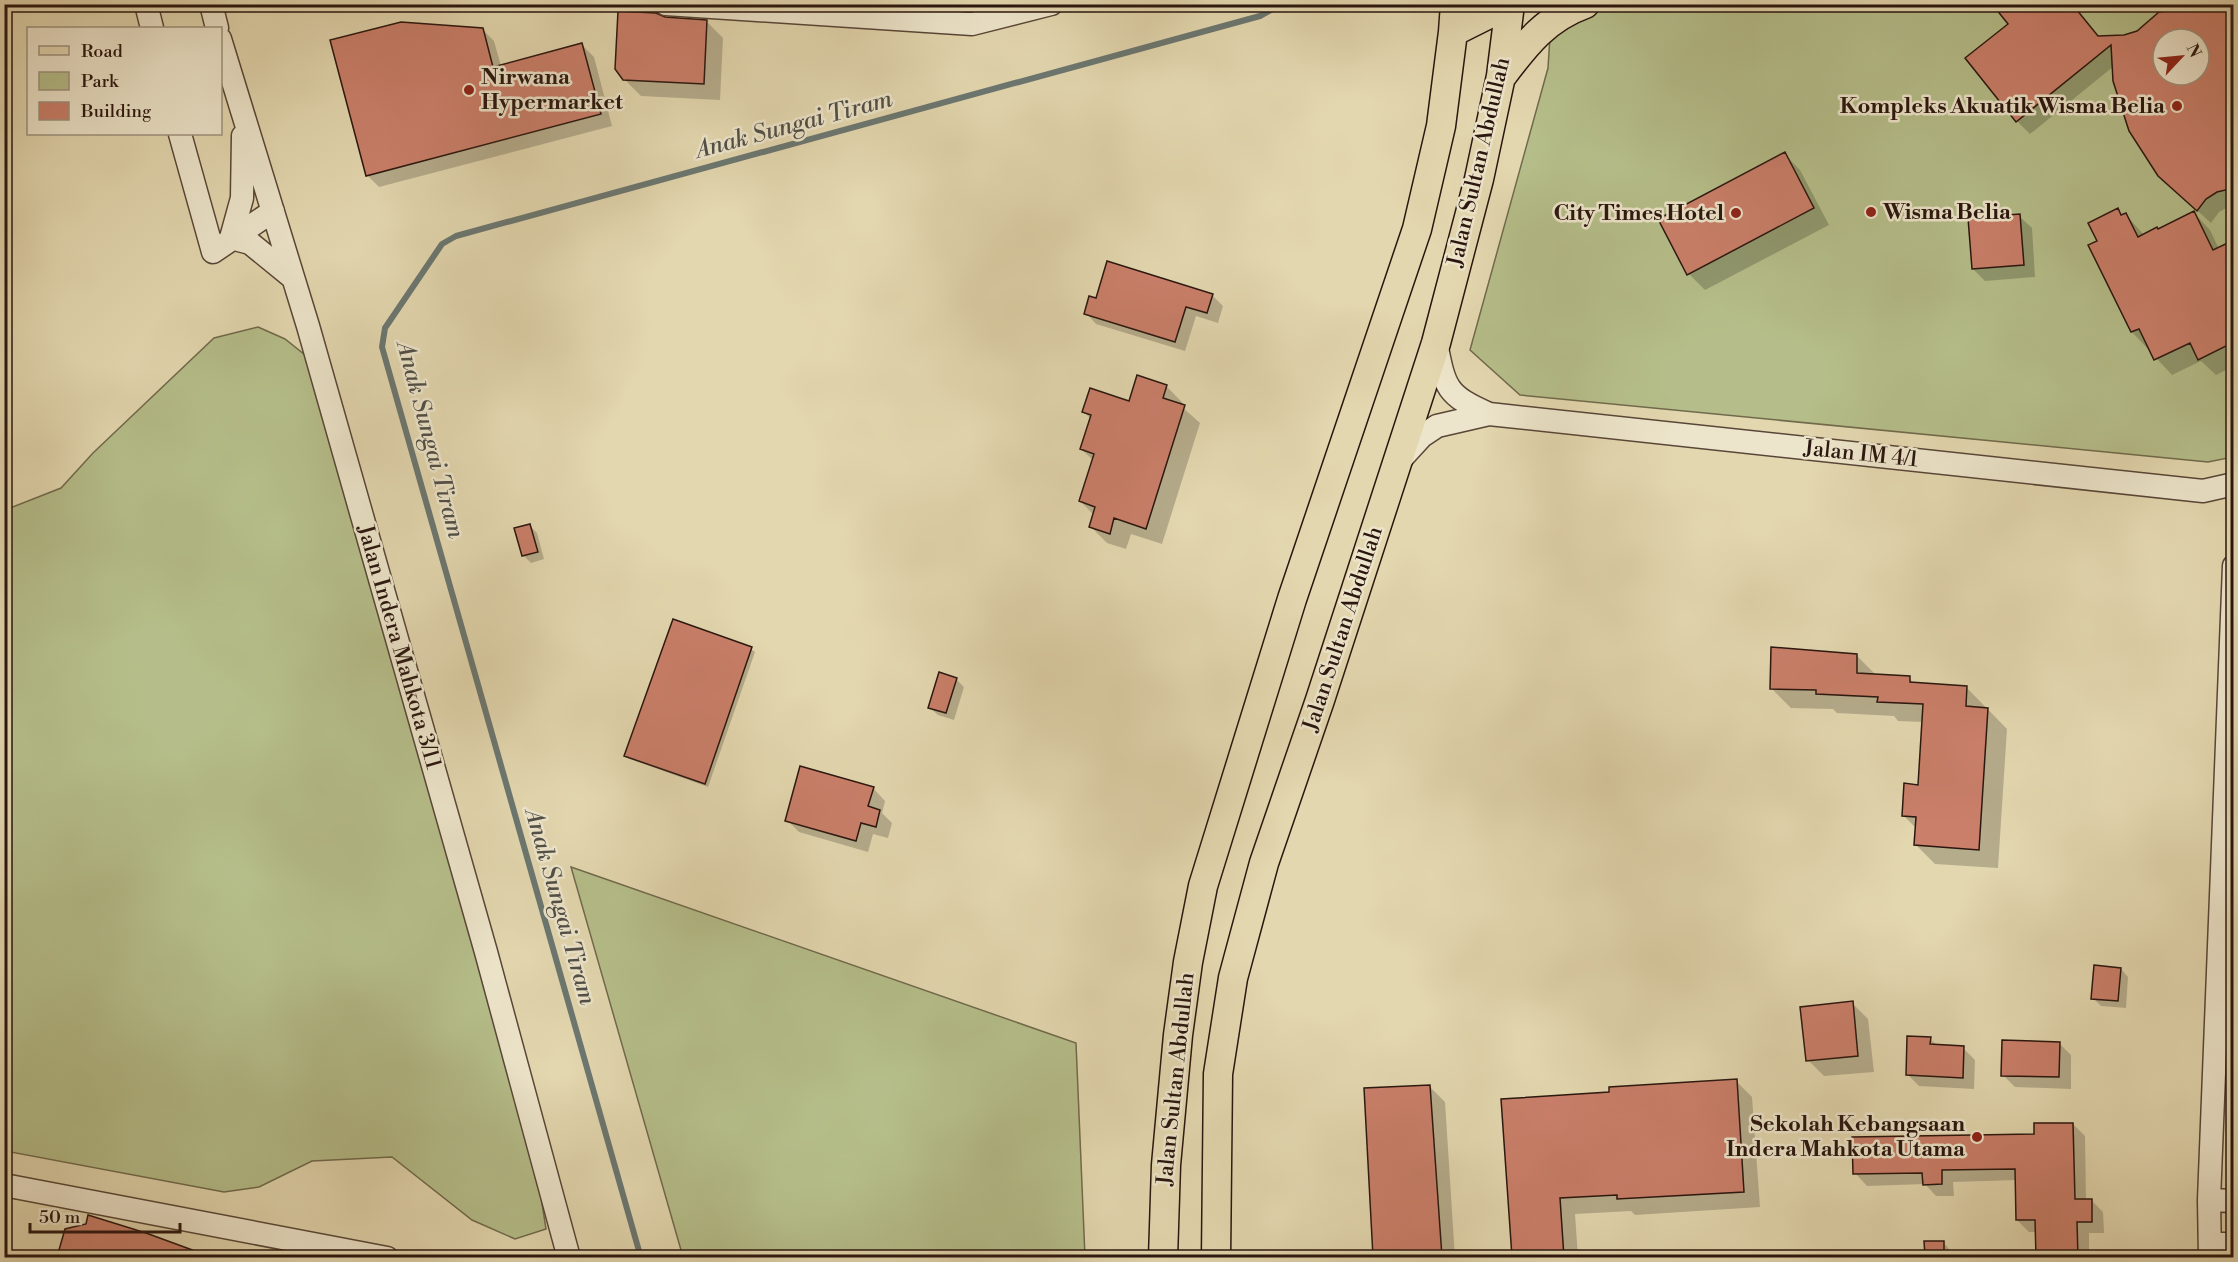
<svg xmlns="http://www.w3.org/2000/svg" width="2238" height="1262" viewBox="0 0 2238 1262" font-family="'Libre Bodoni',serif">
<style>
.green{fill:#b5be8a;stroke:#706a4c;stroke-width:1.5;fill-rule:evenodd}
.shadow{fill:#0003;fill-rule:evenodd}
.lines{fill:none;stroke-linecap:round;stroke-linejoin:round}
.stream{stroke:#6b7771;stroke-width:6}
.building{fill:#ca7f6a;stroke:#2a160f;stroke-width:1.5;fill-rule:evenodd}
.minor-casing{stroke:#584637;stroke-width:25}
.major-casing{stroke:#2a160f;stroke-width:31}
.minor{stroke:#ede5cb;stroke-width:22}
.major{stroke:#e3d7af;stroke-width:28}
.poi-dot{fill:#8f2418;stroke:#ede5cb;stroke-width:2}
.labels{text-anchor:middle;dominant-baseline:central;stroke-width:5;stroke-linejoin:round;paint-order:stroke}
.poi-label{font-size:22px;font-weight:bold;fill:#2a160f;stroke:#ede5cb;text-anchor:end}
.street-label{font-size:22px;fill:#2a160f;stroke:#ede5cb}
.water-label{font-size:24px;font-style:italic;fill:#504f48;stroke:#ede5cb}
</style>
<rect width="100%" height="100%" fill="#e3d7af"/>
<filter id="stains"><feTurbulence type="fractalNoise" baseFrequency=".00333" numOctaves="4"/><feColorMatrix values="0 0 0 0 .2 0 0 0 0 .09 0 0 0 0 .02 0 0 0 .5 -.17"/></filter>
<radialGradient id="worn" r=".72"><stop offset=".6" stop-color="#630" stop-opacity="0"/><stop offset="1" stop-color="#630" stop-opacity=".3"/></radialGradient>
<path class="green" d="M 1552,5 L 2233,5 L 2233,457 L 2208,462 L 1520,395 L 1470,350 L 1548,68 ZM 2163,39 L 2199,39 L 2199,75 L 2163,75 Z
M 258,327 L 285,339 L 320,367 L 527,1108 L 546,1229 L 515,1239 L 472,1220 L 392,1157 L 312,1161 L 259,1187 L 224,1192 L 5,1151 L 5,510 L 61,488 L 93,453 L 214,338 Z
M 571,867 L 1076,1043 L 1085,1257 L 683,1257 Z"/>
<path class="shadow" d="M 858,4 L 970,4 L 970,12 Z
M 990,4 L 1047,4 L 1002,17 Z
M 1994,4 L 2073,4 L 2100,38 L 2125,36 L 2234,4 L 2234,204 L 2219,212 L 2211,223 L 2159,176 L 2114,66 L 2030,134 L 2017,121 L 2010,24 ZM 2163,39 L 2199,39 L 2199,75 L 2163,75 Z
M 665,19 L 707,22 L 723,38 L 720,100 L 641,96 L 624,79 Z
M 482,29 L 494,41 L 501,66 L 582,45 L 594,57 L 612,126 L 379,187 L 367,175 Z
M 1784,154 L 1800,170 L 1829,225 L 1705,290 L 1689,274 Z
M 2118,210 L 2123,216 L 2126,215 L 2144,235 L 2159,231 L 2194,213 L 2210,230 L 2219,249 L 2234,242 L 2234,366 L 2216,375 L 2201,361 L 2172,375 L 2132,332 L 2090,246 L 2099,242 Z
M 2019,216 L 2032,228 L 2035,277 L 1985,281 L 1973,269 Z
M 1213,296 L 1223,306 L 1218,323 L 1196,316 L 1185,351 L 1096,324 L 1086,313 L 1097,300 Z
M 1166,386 L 1182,402 L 1181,406 L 1200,423 L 1162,544 L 1131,534 L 1126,549 L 1107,543 L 1091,527 L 1094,515 L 1080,501 L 1094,461 L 1081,449 L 1091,419 L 1084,412 L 1130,403 Z
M 529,525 L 537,533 L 544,559 L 531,563 L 523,555 Z
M 751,649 L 755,652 L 708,787 L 630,759 L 626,755 Z
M 1857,656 L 1877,676 L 1909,678 L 1915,684 L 1966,687 L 2007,729 L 1998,868 L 1935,864 L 1916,845 L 1917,829 L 1904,816 L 1919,786 L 1923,722 L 1898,721 L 1894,716 L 1837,713 L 1833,709 L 1791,708 L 1771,688 Z
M 956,679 L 964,687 L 954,720 L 938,715 L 930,708 Z
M 873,788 L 885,801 L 882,813 L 892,823 L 888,838 L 873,834 L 868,852 L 799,832 L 787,820 Z
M 2121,969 L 2128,977 L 2126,1008 L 2101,1006 L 2093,998 Z
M 1852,1003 L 1868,1019 L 1874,1072 L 1824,1076 L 1808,1060 Z
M 1930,1039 L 1938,1046 L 1963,1048 L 1975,1060 L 1974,1089 L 1919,1086 L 1907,1074 Z
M 2059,1043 L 2071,1055 L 2071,1089 L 2015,1087 L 2003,1075 Z
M 1736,1081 L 1752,1097 L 1760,1207 L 1635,1215 L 1631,1211 L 1575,1214 L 1578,1258 L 1513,1258 L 1503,1100 L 1611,1093 Z
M 1429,1086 L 1445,1102 L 1455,1258 L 1375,1258 L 1365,1089 Z
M 2073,1124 L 2085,1136 L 2086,1200 L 2091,1200 L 2103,1212 L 2104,1233 L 2089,1233 L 2089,1258 L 1857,1258 L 1926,1255 L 1943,1242 L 1955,1256 L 2037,1253 L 2037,1232 L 2029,1232 L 2017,1220 L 2017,1180 L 1953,1182 L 1954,1196 L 1936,1196 L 1925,1184 L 1867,1186 L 1855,1173 L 2036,1135 Z
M 66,1230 L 200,1256 L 202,1258 L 59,1258 Z"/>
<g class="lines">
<path class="stream" d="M 641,1258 L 382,347 L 385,328 L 442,244 L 456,236 L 1260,16 L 1282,4"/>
</g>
<path class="building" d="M 1992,4 L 2072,4 L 2098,36 L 2124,35 L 2137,31 L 2159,12 L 2182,9 L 2189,4 L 2234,4 L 2234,188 L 2217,192 L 2206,199 L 2197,211 L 2158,176 L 2129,131 L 2113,81 L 2111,45 L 2016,122 L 1965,58 L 2008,24 ZM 2163,39 L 2199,39 L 2199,75 L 2163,75 Z
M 618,11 L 656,13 L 665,17 L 707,20 L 704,84 L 623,80 L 615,69 Z
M 401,22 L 483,28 L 493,67 L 582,43 L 601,114 L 366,176 L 330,40 Z
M 1785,152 L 1814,208 L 1687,275 L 1658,219 Z
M 2118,208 L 2121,215 L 2126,213 L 2138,237 L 2157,227 L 2158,229 L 2194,211 L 2213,250 L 2234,240 L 2234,342 L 2198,360 L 2190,343 L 2154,360 L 2139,329 L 2131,332 L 2088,245 L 2097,241 L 2088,223 Z
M 2020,214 L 2024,265 L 1972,269 L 1968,218 Z
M 1107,261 L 1213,294 L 1207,313 L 1186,307 L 1175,342 L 1084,314 L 1089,296 L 1096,298 Z
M 1137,375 L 1167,385 L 1163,398 L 1185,405 L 1146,529 L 1114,518 L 1110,534 L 1089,527 L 1095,507 L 1079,501 L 1094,454 L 1080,449 L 1091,415 L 1082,412 L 1090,388 L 1129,401 Z
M 530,524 L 538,552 L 522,556 L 514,528 Z
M 673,619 L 752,647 L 705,784 L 624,756 Z
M 1771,647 L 1857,654 L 1857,673 L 1910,676 L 1910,682 L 1967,686 L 1966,706 L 1988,708 L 1979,850 L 1914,845 L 1916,817 L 1902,816 L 1904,783 L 1918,785 L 1923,704 L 1877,702 L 1878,697 L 1816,694 L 1816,690 L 1770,689 Z
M 939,672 L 957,678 L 946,713 L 928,708 Z
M 800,766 L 874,787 L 868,806 L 880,810 L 876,827 L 861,823 L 856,841 L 785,821 Z
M 2094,965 L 2121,968 L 2118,1001 L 2091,999 Z
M 1853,1001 L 1858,1056 L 1806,1061 L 1800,1007 Z
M 1907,1036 L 1931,1037 L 1930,1044 L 1964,1046 L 1963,1078 L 1906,1075 Z
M 2002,1040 L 2060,1042 L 2059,1077 L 2001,1076 Z
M 1737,1079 L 1744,1192 L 1617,1199 L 1617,1195 L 1560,1198 L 1564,1257 L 1512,1257 L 1501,1099 L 1609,1092 L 1609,1087 Z
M 1430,1085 L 1442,1257 L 1373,1257 L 1364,1088 Z
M 2034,1123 L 2073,1123 L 2075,1199 L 2092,1199 L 2092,1222 L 2077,1222 L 2078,1257 L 2036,1257 L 2035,1220 L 2016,1220 L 2015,1169 L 1942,1170 L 1942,1184 L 1923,1185 L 1922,1173 L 1853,1174 L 1852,1137 L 2034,1134 Z
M 88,1215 L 146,1233 L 206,1255 L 205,1257 L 57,1257 L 65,1229 L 86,1224 Z
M 1924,1241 L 1944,1241 L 1944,1257 L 1925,1257 Z"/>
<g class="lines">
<defs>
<path id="minor" d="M 146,4 L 152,28
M 211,4 L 217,28
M 666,4 L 972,24 L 1051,4
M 220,39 L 308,326 L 486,952 L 569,1258
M 180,134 L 213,252 L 273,211
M 231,238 L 242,198 L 243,136
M 231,238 L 250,243 L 293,278
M 1436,343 C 1445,388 1446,395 1489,414
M 1400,460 L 1422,436 L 1437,426 L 1489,414 L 2203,491 L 2234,484
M 4,1185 L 387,1258
M 2209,1200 L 2234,1201
M 2210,1244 L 2234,1244
M 2210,1258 L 2209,1200 L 2234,566"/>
<path id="major" d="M 1453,32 L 1509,4
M 1502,76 C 1526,44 1546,18 1585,4
M 1163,1258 L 1166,1165 L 1178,1035 L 1188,962 L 1203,886 L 1292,599 L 1417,229 L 1441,126 L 1453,32 L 1455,4
M 1216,1258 L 1218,1074 L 1233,978 L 1264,863 L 1320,700 L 1436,343 L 1479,179 L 1501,76 L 1510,4"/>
</defs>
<use href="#minor" class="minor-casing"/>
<use href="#major" class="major-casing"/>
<use href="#minor" class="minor"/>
<use href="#major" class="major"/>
</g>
<g class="poi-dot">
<circle cx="469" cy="90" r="6"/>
<circle cx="2177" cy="106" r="6"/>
<circle cx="1871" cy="212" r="6"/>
<circle cx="1736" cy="213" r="6"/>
<circle cx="1977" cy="1137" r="6"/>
</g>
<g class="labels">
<g class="poi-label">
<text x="481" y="77" text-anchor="start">Nirwana<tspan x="481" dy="25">Hypermarket</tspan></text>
<text x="2165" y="106">Kompleks Akuatik Wisma Belia</text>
<text x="1883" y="212" text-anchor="start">Wisma Belia</text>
<text x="1724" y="213">City Times Hotel</text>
<text x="1965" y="1124">Sekolah Kebangsaan<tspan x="1965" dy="25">Indera Mahkota Utama</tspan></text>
</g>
<g class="street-label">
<text transform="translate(1479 162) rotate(-77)">Jalan Sultan Abdullah</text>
<text transform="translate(1861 454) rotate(6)">Jalan IM 4/1</text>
<text transform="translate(1343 629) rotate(-72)">Jalan Sultan Abdullah</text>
<text transform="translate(399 647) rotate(74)">Jalan Indera Mahkota 3/11</text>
<text transform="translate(1176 1079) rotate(-84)">Jalan Sultan Abdullah</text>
</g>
<g class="water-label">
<text transform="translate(794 125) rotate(-15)">Anak Sungai Tiram</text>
<text transform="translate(430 440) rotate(75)">Anak Sungai Tiram</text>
<text transform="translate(560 907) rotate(74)">Anak Sungai Tiram</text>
</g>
</g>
<rect width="2238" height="1262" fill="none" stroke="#e3d7af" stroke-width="24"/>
<rect x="6" y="6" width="2226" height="1250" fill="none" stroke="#2a160f" stroke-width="3"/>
<rect x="12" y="12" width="2214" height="1238" fill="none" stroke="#2a160f" stroke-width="1.5"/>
<rect x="27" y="27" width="195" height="108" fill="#ede5cb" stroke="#9f9280" stroke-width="1.5"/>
<rect x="39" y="46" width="30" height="9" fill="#e3d7af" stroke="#9f9280" stroke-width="1.5"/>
<text x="81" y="57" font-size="18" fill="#2a160f">Road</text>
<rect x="39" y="72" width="30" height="18" fill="#b5be8a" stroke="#9f9280" stroke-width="1.5"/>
<text x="81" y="87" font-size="18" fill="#2a160f">Park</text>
<rect x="39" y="102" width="30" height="18" fill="#ca7f6a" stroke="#9f9280" stroke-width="1.5"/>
<text x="81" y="117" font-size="18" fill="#2a160f">Building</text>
<g transform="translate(2181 57) rotate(64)"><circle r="28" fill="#ede5cb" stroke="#9f9280" stroke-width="1.5"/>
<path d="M0-4.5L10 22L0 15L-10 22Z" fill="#8f2418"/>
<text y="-9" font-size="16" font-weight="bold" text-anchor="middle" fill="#2a160f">N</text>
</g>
<path d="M30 1223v9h150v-9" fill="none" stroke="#2a160f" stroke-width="3"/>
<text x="39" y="1223" font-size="18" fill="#2a160f" stroke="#ede5cb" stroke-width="4.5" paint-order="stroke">50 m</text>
<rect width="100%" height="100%" filter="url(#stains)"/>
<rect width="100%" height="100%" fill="url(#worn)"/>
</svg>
